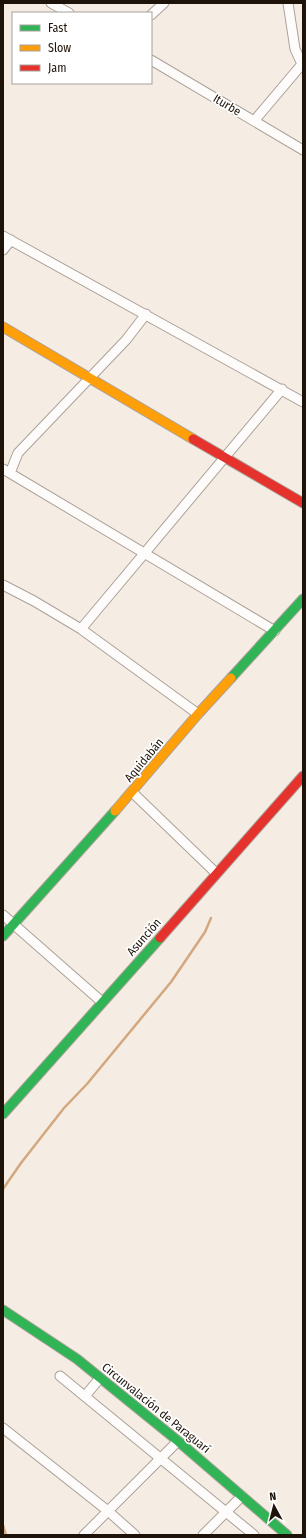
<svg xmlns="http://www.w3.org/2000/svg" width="306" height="1538" viewBox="0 0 306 1538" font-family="'Fira Sans Condensed',sans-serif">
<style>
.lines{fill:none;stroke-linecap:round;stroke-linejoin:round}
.stream{stroke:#d4a87e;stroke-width:2.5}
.street-casing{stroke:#aba199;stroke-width:11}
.fast-casing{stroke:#aba199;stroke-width:11}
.slow-casing{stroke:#aba199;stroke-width:11}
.jam-casing{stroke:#aba199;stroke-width:11}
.street{stroke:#fefcfb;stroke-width:9}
.fast{stroke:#30b455;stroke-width:9}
.slow{stroke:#ff9f0a;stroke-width:9}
.jam{stroke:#e5322d;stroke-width:9}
.labels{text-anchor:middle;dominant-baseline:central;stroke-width:3.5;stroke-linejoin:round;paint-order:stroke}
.street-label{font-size:12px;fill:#1d1309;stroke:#fff}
</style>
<rect width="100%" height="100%" fill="#f5ece3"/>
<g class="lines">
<path class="stream" d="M 3,1189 L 21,1163 L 64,1108 L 87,1084 L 171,982 L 205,932 L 211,918
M 3,1525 L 6,1535"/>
<defs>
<path id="street" d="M 51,3 L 69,13
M 288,3 L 295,49 L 302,64
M 151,15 L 164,3
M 151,60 L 303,150
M 254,121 L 303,63
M 3,236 L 303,402
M 3,250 L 11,240
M 3,469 L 275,631
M 10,473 L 18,453 L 126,340 L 146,314
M 3,585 L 34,601 L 81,629 L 198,714
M 81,629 L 282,389
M 132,792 L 216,873
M 3,915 L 102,1002
M 60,1376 L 254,1535
M 85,1396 L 100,1378
M 3,1428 L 108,1511 L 135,1535
M 84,1535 L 178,1441
M 203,1535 L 242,1496"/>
<path id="fast" d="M 231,678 L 303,599
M 3,936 L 115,811
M 3,1114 L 160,938
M 3,1310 L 77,1359 L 178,1441 L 287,1535"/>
<path id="slow" d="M 3,327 L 193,439
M 115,811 L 198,714 L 231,678"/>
<path id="jam" d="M 193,439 L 303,503
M 160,938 L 303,776"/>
</defs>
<use href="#street" class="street-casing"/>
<use href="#fast" class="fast-casing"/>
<use href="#slow" class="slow-casing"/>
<use href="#jam" class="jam-casing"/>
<use href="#street" class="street"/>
<use href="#fast" class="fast"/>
<use href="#slow" class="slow"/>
<use href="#jam" class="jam"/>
</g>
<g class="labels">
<g class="street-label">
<text transform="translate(227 105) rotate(31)">Iturbe</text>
<text transform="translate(144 760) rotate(-50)">Aquidabán</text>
<text transform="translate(144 937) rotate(-49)">Asunción</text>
<text transform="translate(156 1408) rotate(39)">Circunvalación de Paraguarí</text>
</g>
</g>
<rect width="306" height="1538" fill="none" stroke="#1d1309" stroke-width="8"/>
<rect x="12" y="12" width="140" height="72" fill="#ffffff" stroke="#a5a19d"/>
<rect x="20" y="25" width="20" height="6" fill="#30b455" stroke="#a5a19d"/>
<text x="48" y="32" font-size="12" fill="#1d1309">Fast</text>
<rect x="20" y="45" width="20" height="6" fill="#ff9f0a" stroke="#a5a19d"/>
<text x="48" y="52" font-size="12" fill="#1d1309">Slow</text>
<rect x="20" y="65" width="20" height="6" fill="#e5322d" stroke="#a5a19d"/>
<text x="48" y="72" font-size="12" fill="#1d1309">Jam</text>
<g transform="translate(274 1506) rotate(353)" stroke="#ffffff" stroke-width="3" paint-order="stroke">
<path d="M0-3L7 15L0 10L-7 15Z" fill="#1d1309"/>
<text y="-6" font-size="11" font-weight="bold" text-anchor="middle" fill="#1d1309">N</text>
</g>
</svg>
